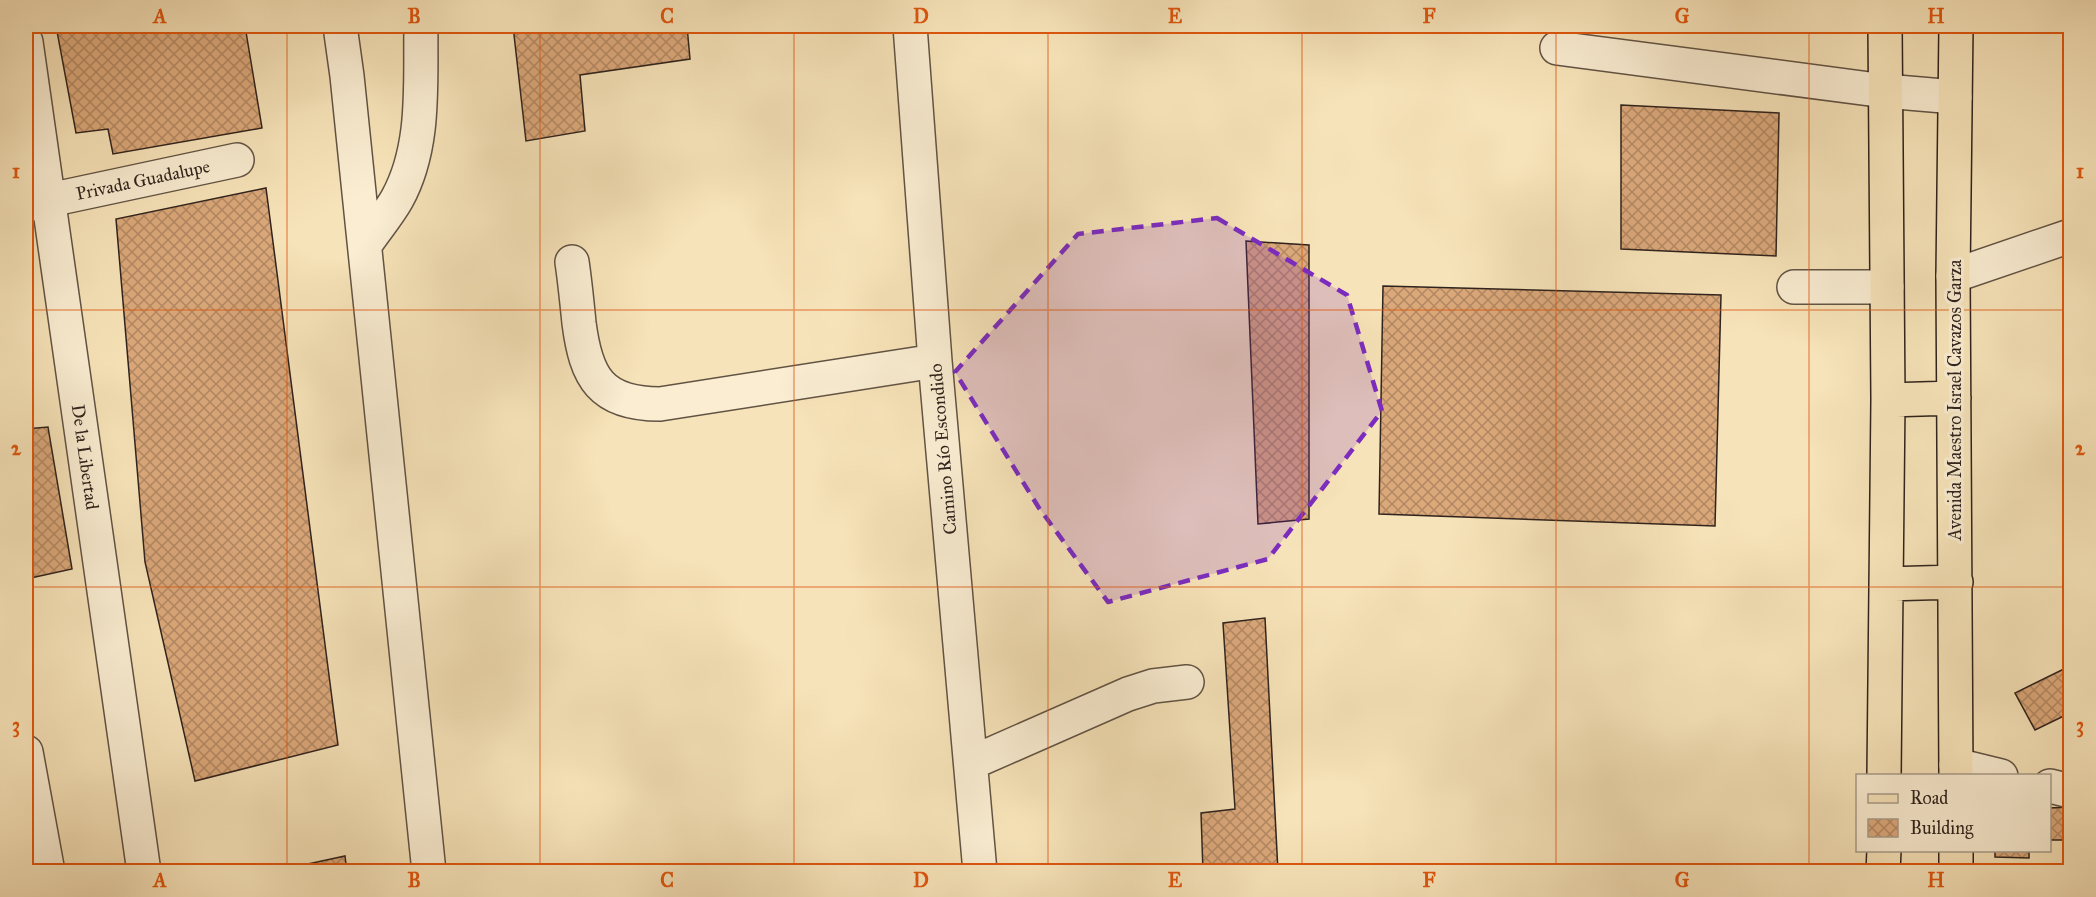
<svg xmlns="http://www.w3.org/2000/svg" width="2096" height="897" viewBox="0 0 2096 897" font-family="'IM FELL Great Primer',serif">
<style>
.building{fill:url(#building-cross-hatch);stroke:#2f231d;stroke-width:1.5}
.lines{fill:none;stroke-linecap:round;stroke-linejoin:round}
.minor-casing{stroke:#615344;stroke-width:36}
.major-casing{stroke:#2f231d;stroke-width:36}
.minor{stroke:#faedd2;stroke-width:33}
.major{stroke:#f7e3b9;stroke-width:33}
.marked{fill:#7b2cbf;fill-opacity:0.2;stroke:#7b2cbf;stroke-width:4.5;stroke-dasharray:12 8;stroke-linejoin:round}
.grid{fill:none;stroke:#df560d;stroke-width:1.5;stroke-opacity:0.55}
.labels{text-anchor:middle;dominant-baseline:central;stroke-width:6;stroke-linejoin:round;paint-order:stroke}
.street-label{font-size:18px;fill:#2f231d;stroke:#faedd2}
.neatline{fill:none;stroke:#df560d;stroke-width:2}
.grid-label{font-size:20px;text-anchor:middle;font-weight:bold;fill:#df560d}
</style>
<defs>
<pattern id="building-cross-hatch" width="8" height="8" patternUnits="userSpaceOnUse" patternTransform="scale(1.5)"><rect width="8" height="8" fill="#dba87a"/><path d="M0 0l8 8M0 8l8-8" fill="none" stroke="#b28863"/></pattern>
</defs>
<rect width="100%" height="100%" fill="#f7e3b9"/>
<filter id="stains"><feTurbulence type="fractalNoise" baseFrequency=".00333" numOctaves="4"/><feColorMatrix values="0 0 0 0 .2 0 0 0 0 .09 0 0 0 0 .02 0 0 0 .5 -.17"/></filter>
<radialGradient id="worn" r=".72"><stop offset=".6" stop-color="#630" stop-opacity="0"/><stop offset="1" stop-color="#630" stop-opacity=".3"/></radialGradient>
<path class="building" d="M 56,26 L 245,26 L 262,128 L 113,154 L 108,129 L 76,133 Z
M 513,26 L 687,26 L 690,59 L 580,75 L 585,131 L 526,141 Z
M 1621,105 L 1779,113 L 1776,256 L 1621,249 Z
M 266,188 L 338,745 L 195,781 L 145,562 L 116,219 Z
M 1246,241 L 1309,245 L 1309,519 L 1258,524 Z
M 1383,286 L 1721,295 L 1715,526 L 1379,514 Z
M 48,427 L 72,569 L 26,579 L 26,429 Z
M 1265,618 L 1278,872 L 1203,872 L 1201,813 L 1235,809 L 1223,623 Z
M 2070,666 L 2070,713 L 2035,730 L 2015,693 Z
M 2068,807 L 2068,840 L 2050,840 L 2050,808 Z
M 1995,850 L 2029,850 L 2029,858 L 1995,857 Z
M 345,856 L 347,872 L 271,872 Z"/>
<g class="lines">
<defs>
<path id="minor" d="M 340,26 L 347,76 L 429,872
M 910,26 L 935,361 L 980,872
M 26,42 L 144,872
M 1557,48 L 1885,91 L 1955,97
M 26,205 L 237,160
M 365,245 C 375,230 388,215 397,199 C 426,147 420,83 421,26
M 572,262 C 575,282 577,303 579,323 C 586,378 601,404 660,404 L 935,361
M 1953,276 L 2070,236
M 1794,287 L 1887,287
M 26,752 L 48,872
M 971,763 L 1128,694 L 1153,686 L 1187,682
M 1956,765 L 2001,776
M 2050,786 L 2070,791"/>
<path id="major" d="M 1956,26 L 1953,276 L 1956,776
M 1888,400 L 1954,398
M 1886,584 L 1956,582
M 1884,776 L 1888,400 L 1885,26
M 1883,872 L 1884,850
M 1956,872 L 1956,850"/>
</defs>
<use href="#minor" class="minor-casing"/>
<use href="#major" class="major-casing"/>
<use href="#minor" class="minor"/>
<use href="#major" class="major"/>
</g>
<path class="marked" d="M 1217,218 L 1347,295 L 1382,411 L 1268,559 L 1108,602 L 1039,508 L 955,372 L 1078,234 Z"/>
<path class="grid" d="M 287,26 L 287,872M 540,26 L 540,872M 794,26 L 794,872M 1048,26 L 1048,872M 1302,26 L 1302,872M 1556,26 L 1556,872M 1809,26 L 1809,872M 26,310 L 2070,310M 26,587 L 2070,587"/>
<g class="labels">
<g class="street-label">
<text transform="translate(143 180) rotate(-12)">Privada Guadalupe</text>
<text transform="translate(1955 400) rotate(-90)">Avenida Maestro Israel Cavazos Garza</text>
<text transform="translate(943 449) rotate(-95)">Camino Río Escondido</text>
<text transform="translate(85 457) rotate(82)">De la Libertad</text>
</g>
</g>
<rect width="2096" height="897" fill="none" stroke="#f7e3b9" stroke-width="66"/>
<rect x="1856" y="774" width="195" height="78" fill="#faedd2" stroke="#a99c8a" stroke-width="1.5"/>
<rect x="1868" y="794" width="30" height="9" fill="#f7e3b9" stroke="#a99c8a" stroke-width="1.5"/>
<text x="1910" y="804" font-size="18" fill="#2f231d">Road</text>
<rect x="1868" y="819" width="30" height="18" fill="url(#building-cross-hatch)" stroke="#a99c8a" stroke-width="1.5"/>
<text x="1910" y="834" font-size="18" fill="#2f231d">Building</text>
<rect x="33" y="33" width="2030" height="831" class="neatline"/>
<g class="grid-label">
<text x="160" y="23">A</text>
<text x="414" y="23">B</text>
<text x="667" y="23">C</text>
<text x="921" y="23">D</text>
<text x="1175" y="23">E</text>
<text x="1429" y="23">F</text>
<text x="1682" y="23">G</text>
<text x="1936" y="23">H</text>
<text x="16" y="178">1</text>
<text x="2080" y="178">1</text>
<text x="16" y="455">2</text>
<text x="2080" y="455">2</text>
<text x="16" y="732">3</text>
<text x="2080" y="732">3</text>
<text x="160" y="887">A</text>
<text x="414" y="887">B</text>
<text x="667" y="887">C</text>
<text x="921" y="887">D</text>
<text x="1175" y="887">E</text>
<text x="1429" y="887">F</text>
<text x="1682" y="887">G</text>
<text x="1936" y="887">H</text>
</g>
<rect width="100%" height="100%" filter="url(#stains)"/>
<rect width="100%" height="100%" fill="url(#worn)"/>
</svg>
